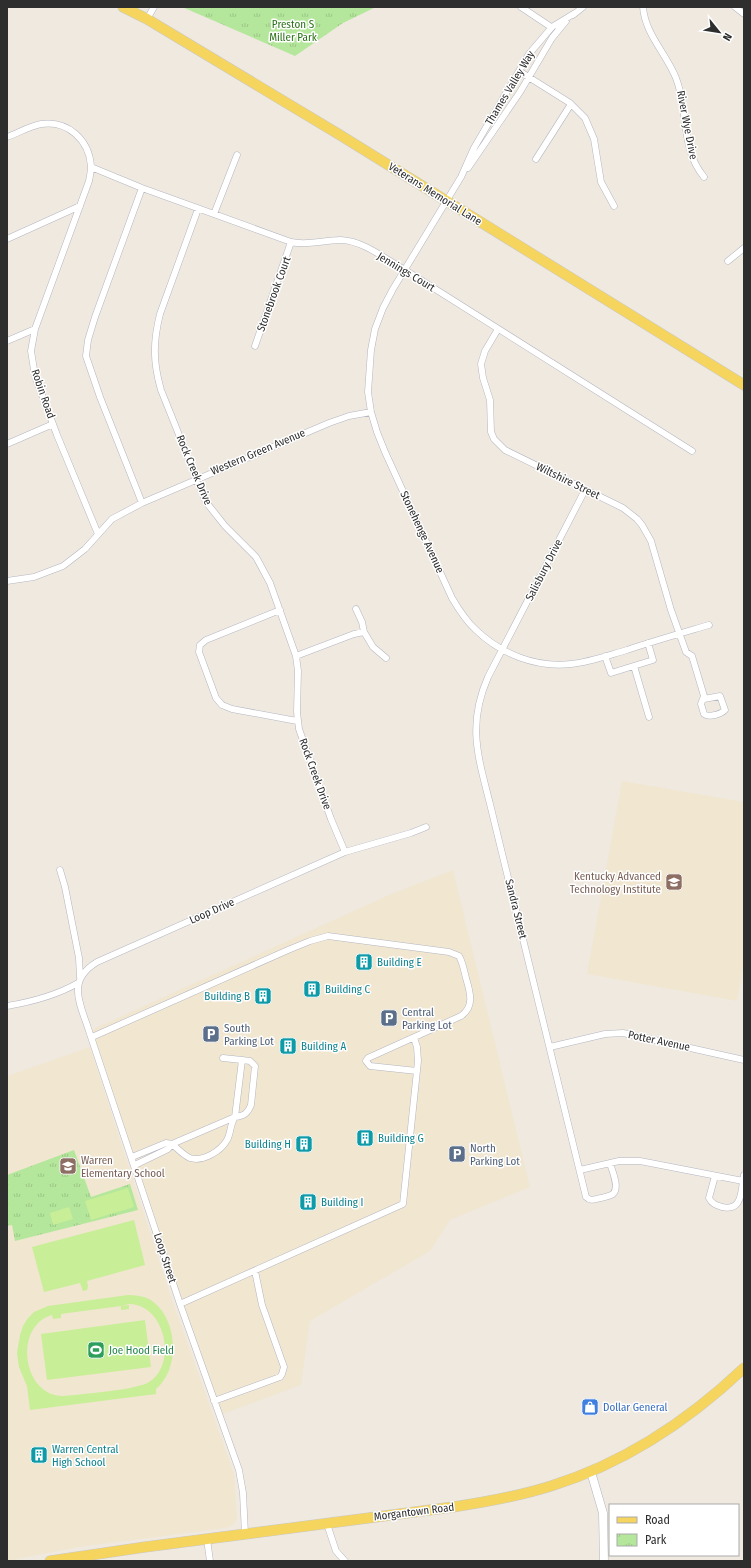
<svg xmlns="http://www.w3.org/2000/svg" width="751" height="1568" viewBox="0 0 751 1568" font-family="'Fira Sans Condensed',sans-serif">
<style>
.education{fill:#f1e6d0}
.park{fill:url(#park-tufts)}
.pitch{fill:#c8ee97;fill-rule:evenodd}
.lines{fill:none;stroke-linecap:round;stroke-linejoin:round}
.minor-casing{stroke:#b4b6c1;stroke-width:7}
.tertiary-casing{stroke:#b4b6c1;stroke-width:9}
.primary-casing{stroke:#c9c9c9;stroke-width:11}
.minor{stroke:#fff;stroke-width:6}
.tertiary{stroke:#fff;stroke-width:8}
.primary{stroke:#f6d55e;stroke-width:10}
.labels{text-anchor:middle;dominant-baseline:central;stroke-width:3;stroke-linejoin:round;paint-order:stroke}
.park-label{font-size:11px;fill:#2a7018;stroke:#fff}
.street-label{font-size:11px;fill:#2e2e2e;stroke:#fff}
.education-label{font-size:11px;fill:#785e54;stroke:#fff;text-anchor:end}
.culture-label{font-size:11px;fill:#0d838f;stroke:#fff;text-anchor:start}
.service-label{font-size:11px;fill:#4e5e75;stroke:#fff;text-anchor:start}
.leisure-label{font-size:11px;fill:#27864d;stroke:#fff;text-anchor:start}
.shop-label{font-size:11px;fill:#366cbe;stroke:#fff;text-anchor:start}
</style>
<defs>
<pattern id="park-tufts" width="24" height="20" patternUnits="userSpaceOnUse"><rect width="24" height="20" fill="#b4e79b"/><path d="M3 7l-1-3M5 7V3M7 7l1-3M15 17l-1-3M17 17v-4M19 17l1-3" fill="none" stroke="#9bc686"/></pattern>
</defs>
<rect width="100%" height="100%" fill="#efe9e0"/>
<path class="education" d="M 622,781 L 744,802 L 744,962 L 737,1001 L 587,974 Z
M 453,870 L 530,1187 L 450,1220 L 430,1251 L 310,1321 L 301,1385 L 220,1415 L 89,1031 L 391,894 Z
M 90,1047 L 170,1294 L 234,1474 L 237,1519 L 233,1525 L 226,1528 L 79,1547 L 7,1561 L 7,1076 Z"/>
<path class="park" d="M 182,7 L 376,7 L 343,23 L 295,56 Z
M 74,1150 L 91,1197 L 130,1184 L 138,1210 L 15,1241 L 12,1225 L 7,1226 L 7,1175 Z"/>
<path class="pitch" d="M 128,1188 L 134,1207 L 91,1220 L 85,1201 Z
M 69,1207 L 73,1219 L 53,1225 L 50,1213 Z
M 134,1220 L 145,1265 L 87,1281 L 88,1286 L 87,1290 L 83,1291 L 80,1283 L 44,1292 L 32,1247 Z
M 128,1295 C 135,1295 143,1296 149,1299 C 178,1316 181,1368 156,1389 L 156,1394 L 30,1410 L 27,1386 L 19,1367 L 17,1353 L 20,1335 L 23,1326 L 28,1318 L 34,1312 L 48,1306 ZM 129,1304 C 165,1304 178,1364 149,1382 C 137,1390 82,1394 64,1396 C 22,1397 13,1326 52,1315 L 53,1319 L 61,1318 L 61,1314 L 53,1315 L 121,1306 L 121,1310 L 129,1309 L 129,1305 L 121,1306 Z
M 145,1320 L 151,1367 L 47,1380 L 41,1334 Z"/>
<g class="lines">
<defs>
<path id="minor" d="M 521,7 L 551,27
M 643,7 C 645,34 666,53 676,78 C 689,111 680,148 704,177
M 735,7 L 744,14
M 575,13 L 552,27 L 529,54 L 474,148 L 461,177 L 393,289 L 383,308 L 375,329 L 371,350 L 368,392 L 371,412 L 377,432 L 385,452 L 452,598 C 459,610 466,621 476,630 C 501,654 536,668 571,664 C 590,662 609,655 627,650 C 654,641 682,633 709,625
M 573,15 L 583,7
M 147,19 L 154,7
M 519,71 L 570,103 L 585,118 L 594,139 L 601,182 L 614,206
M 7,137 C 18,133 30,126 41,124 C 68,120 89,140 91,166 C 91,171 90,176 89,181 L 35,329 L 31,351 L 35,376 L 57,435 L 98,534
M 536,159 L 571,104
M 91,167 L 142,188 L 291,242 C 308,246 323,240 341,240 C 364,241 385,259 405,270 L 692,451
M 468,168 L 520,92 L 552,38 L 566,21
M 198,209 L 160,314 C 153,342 153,362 161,390 L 206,502 L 225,526 L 256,557 L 270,583 L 296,656 L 298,671 L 297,712 L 299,729 L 331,819 L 345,852
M 214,214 L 237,155
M 7,239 L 80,206
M 728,261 L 744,248
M 498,329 L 485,351 L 481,364 L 483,378 L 490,400 L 491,432 L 494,439 L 505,450 L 623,508 L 637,519 L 642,525 L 651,541 L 671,610 L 686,652 L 692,656 L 704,696 L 701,704 L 704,714 C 709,718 721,714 725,710 L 720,696 L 704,699
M 7,341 L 35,329
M 255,346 L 291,242
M 7,444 L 53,424
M 585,490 L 488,677 C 467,725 478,756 490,804 L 586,1197 C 591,1202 595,1199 601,1198 C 605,1197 610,1196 613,1194 C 620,1187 612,1171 610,1163
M 142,503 L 100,397 L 86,356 L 88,340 L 95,317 L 142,188
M 7,581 L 34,577 L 63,566 L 85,549 L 112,519 L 142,503 L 329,423 L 349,416 L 371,412
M 356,609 L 362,622 L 364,632
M 280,610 L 206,640 L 200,645 L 199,652 L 216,698 L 222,705 L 232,709 L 297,721
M 296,656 L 354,634 L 364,632 L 373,647 L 386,658
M 605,656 L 611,673 L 653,660 L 648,643
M 634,666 L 649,717
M 60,870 L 65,887 L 79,958 L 80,977
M 7,1006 C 31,1002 57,995 78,983
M 92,1037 L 288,950 L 310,941 L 328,936 L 449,952 L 459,956 C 463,963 464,971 466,978 C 470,992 475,1006 461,1016 L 368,1058 L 366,1061 L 370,1066 L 417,1071
M 550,1047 L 605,1034 L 623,1033 L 744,1060
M 223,1058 L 242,1060 L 235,1117 L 172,1144 C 178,1149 183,1155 190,1158 C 203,1162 221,1151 227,1140 C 231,1133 230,1124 235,1117 C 244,1116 248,1113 251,1105 L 255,1066 L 250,1061 L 242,1060
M 132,1157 L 166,1143 L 172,1144 L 168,1149 L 135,1165
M 580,1170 L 619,1161 L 640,1161 L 743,1181
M 715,1176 L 709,1198 C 712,1204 716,1205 722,1207 C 743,1212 741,1190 744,1175
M 180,1304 L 403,1204 L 418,1061 L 417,1047 L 414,1038
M 214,1401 L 280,1377 L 282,1374 L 284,1367 L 262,1305 L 255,1271
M 327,1524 L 336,1551 L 345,1561
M 245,1534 L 243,1493 L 239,1470 L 180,1304 L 89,1031 C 80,1003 66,981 97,962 L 345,852 L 411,833 L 426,827
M 207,1539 L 210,1561"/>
<path id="tertiary" d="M 591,1472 L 603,1513 L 604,1561"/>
<path id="primary" d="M 123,7 L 147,19 L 340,135 L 744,385
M 50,1561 L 145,1547 L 453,1507 C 487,1502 519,1496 551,1486 C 625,1463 688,1421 744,1368"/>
</defs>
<use href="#minor" class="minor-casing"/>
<use href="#tertiary" class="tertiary-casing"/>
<use href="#primary" class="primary-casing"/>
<use href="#minor" class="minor"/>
<use href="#tertiary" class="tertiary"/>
<use href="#primary" class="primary"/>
</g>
<defs>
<symbol id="university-square" viewBox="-11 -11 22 22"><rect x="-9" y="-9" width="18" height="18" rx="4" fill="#8d6e63" stroke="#fff"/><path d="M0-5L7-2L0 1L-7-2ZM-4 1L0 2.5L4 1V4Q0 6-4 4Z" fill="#fff"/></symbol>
<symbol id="building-square" viewBox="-11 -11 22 22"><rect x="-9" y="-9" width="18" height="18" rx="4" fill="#0f9aa8" stroke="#fff"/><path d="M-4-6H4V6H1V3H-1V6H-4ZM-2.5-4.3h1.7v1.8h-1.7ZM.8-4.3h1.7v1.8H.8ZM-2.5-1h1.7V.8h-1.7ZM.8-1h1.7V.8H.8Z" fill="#fff"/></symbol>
<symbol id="parking-square" viewBox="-11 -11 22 22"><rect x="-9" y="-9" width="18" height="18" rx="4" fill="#5c6f8a" stroke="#fff"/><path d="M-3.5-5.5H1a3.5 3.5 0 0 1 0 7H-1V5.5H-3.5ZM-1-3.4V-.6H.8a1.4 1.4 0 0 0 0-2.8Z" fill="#fff"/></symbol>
<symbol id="school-square" viewBox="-11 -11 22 22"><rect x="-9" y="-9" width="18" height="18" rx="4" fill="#8d6e63" stroke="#fff"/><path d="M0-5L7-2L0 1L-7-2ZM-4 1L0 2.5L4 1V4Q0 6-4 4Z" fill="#fff"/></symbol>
<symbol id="stadium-square" viewBox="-11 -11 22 22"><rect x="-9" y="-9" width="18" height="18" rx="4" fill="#2e9e5b" stroke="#fff"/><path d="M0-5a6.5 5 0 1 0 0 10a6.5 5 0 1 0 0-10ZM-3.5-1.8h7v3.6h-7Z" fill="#fff"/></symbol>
<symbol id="shop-square" viewBox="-11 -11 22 22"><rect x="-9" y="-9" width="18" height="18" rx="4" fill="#3f7fe0" stroke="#fff"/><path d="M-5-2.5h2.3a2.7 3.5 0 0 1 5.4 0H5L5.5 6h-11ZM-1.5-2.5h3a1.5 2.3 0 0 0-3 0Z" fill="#fff"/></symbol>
</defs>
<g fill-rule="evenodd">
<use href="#university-square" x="664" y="872" width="20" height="20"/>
<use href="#building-square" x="354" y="952" width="20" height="20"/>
<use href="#building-square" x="302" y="979" width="20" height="20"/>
<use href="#building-square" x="253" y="986" width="20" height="20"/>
<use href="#parking-square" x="379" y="1008" width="20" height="20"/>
<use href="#parking-square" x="201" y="1024" width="20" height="20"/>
<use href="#building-square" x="278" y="1036" width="20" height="20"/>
<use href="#building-square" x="355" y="1128" width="20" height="20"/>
<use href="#building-square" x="294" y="1134" width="20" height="20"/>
<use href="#parking-square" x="447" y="1144" width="20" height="20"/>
<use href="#school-square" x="58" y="1156" width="20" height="20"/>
<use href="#building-square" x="298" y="1192" width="20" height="20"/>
<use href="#stadium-square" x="86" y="1340" width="20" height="20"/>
<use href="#shop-square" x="580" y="1397" width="20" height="20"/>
<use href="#building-square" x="29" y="1445" width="20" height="20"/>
</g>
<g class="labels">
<g class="park-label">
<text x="293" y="24">Preston S<tspan x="293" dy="13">Miller Park</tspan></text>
</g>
<g class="street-label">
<text transform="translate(510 88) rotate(-59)">Thames Valley Way</text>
<text transform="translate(687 125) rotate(79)">River Wye Drive</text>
<text transform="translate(435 194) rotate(32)">Veterans Memorial Lane</text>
<text transform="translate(406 272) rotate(31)">Jennings Court</text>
<text transform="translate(274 294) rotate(-70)">Stonebrook Court</text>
<text transform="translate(43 394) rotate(71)">Robin Road</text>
<text transform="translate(258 452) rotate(-23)">Western Green Avenue</text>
<text transform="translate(194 470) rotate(67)">Rock Creek Drive</text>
<text transform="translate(568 481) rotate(26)">Wiltshire Street</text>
<text transform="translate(422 532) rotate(65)">Stonehenge Avenue</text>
<text transform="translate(544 570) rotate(-63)">Salisbury Drive</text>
<text transform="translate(315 774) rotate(70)">Rock Creek Drive</text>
<text transform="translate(516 909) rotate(76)">Sandra Street</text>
<text transform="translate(212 911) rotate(-24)">Loop Drive</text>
<text transform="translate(659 1041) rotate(12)">Potter Avenue</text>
<text transform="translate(165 1258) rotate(72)">Loop Street</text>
<text transform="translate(414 1512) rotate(-7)">Morgantown Road</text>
</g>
<g class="education-label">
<text x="661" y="876">Kentucky Advanced<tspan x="661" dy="13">Technology Institute</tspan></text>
<text x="81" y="1160" text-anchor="start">Warren<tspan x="81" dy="13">Elementary School</tspan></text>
</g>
<g class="culture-label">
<text x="377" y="962">Building E</text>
<text x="325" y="989">Building C</text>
<text x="250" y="996" text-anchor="end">Building B</text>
<text x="301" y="1046">Building A</text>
<text x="378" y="1138">Building G</text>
<text x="291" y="1144" text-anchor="end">Building H</text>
<text x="321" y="1202">Building I</text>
<text x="52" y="1449">Warren Central<tspan x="52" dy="13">High School</tspan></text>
</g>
<g class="service-label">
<text x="402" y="1012">Central<tspan x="402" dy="13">Parking Lot</tspan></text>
<text x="224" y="1028">South<tspan x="224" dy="13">Parking Lot</tspan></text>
<text x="470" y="1148">North<tspan x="470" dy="13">Parking Lot</tspan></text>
</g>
<g class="leisure-label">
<text x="109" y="1350">Joe Hood Field</text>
</g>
<g class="shop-label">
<text x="603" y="1407">Dollar General</text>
</g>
</g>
<rect width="751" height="1568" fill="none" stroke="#2e2e2e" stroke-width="16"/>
<rect x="609" y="1504" width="130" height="52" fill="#ffffff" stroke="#ababab"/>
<rect x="617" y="1517" width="20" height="6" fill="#f6d55e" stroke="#ababab"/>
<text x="645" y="1524" font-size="12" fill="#2e2e2e">Road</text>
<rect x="617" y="1534" width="20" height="12" fill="url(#park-tufts)" stroke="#ababab"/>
<text x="645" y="1544" font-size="12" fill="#2e2e2e">Park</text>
<g transform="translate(719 32) rotate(120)" stroke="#ffffff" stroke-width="3" paint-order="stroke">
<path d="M0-3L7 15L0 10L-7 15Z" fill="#2e2e2e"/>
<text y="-6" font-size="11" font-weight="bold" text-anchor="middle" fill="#2e2e2e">N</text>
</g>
</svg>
